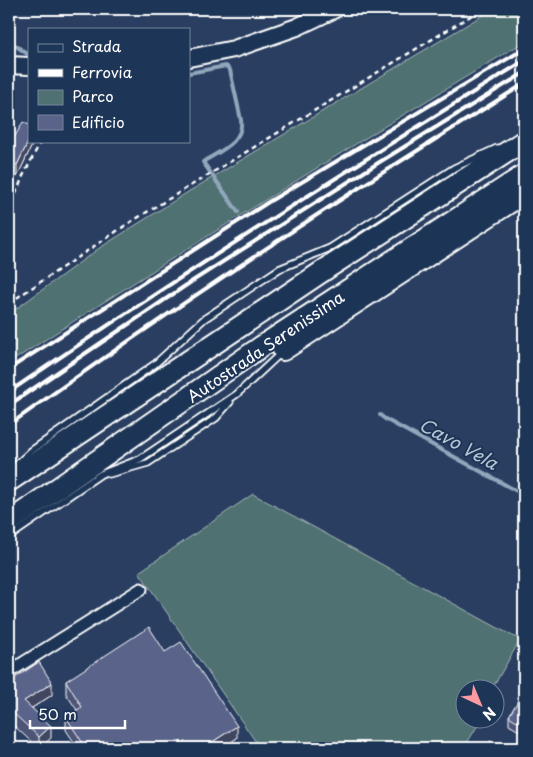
<svg xmlns="http://www.w3.org/2000/svg" width="533" height="757" viewBox="0 0 533 757" font-family="'Playpen Sans',sans-serif">
<style>
.green{fill:#507171;stroke:#a8b8b8}
.lines{fill:none;stroke-linecap:round;stroke-linejoin:round}
.stream{stroke:#91a7bc;stroke-width:4}
.lane-casing{stroke:#fff;stroke-width:9}
.street-casing{stroke:#fff;stroke-width:15}
.primary-casing{stroke:#fff;stroke-width:20}
.highway-casing{stroke:#fff;stroke-width:24}
.path{stroke:#fff;stroke-width:2.5;stroke-dasharray:5 4;stroke-linecap:butt}
.lane{stroke:#1d3557;stroke-width:5.5}
.street{stroke:#1d3557;stroke-width:11}
.primary{stroke:#1d3557;stroke-width:16}
.highway{stroke:#1d3557;stroke-width:20}
.rail{stroke:#fff;stroke-width:4}
.wall{fill:#4d5577;stroke:#fff}
.shaded-wall{fill:#3f4561;stroke:#fff}
.building{fill:#5a638a;stroke:#fff}
.labels{text-anchor:middle;dominant-baseline:central;stroke-width:4;stroke-linejoin:round;paint-order:stroke}
.street-label{font-size:16px;fill:#fff;stroke:#1d3557}
.water-label{font-size:18px;font-style:italic;fill:#b6c5d3;stroke:#1d3557}
</style>
<rect width="100%" height="100%" fill="#293e61"/>
<filter id="ink" filterUnits="userSpaceOnUse"><feTurbulence type="fractalNoise" baseFrequency=".02" numOctaves="2"/><feDisplacementMap in="SourceGraphic" scale="10" xChannelSelector="R" yChannelSelector="G"/><feConvolveMatrix kernelMatrix="1 2 1 2 8 2 1 2 1" color-interpolation-filters="sRGB"/></filter>
<g filter="url(#ink)">
<path class="green" d="M 493,9 L 524,9 L 524,42 C 350,146 179,253 9,363 L 9,314 L 98,249 L 188,192 Z
M 253,494 L 520,640 L 492,689 L 466,690 L 466,720 L 481,720 L 464,748 L 260,748 L 139,572 Z"/>
<g class="lines">
<path class="stream" d="M 9,41 L 29,55
M 189,73 L 226,66 L 230,70 L 241,120 C 244,142 220,151 203,162 L 238,212
M 380,415 L 385,419 L 524,495"/>
<defs>
<path id="lane" d="M 15,466 L 31,451 L 155,364 L 204,319 L 279,269 L 330,248 L 454,168 L 497,148
M 109,474 L 148,463 L 216,418 L 230,402
M 9,537 L 101,474 L 140,459 L 237,394 L 281,353"/>
<path id="street" d="M 9,672 L 141,589"/>
<path id="primary" d="M 189,58 L 234,49 L 297,27 L 335,9
M 9,65 L 29,66"/>
<path id="highway" d="M 283,350 L 524,193
M 9,481 L 329,267 L 524,141
M 9,522 L 262,346 L 524,175"/>
</defs>
<use href="#lane" class="lane-casing"/>
<use href="#street" class="street-casing"/>
<use href="#primary" class="primary-casing"/>
<use href="#highway" class="highway-casing"/>
<path class="path" d="M 9,211 L 23,176 L 41,141
M 9,303 L 129,223 L 482,9"/>
<use href="#lane" class="lane"/>
<use href="#street" class="street"/>
<use href="#primary" class="primary"/>
<use href="#highway" class="highway"/>
<path class="rail" d="M 9,369 L 270,201 L 524,49
M 9,392 C 177,277 350,168 524,61
M 9,405 L 191,282 L 378,163 L 524,73
M 9,425 C 176,305 349,192 524,84"/>
</g>
<path class="wall" d="M 29,141 L 34,141 L 17,177 L 9,173 L 9,147 Z
M 165,652 L 237,738 L 222,748 L 78,748 L 66,730 L 66,717 L 77,710 L 66,694 L 66,681 Z
M 9,682 L 52,695 L 32,708 L 51,738 L 40,748 L 38,748 L 10,722 L 9,719 Z
M 524,691 L 524,734 L 509,725 L 509,716 Z"/>
<path class="shaded-wall" d="M 29,140 L 29,141 L 34,141 L 17,177 L 17,165 Z
M 52,683 L 52,695 L 24,713 L 24,701 Z
M 51,726 L 51,738 L 40,748 L 39,748 L 39,737 Z
M 237,726 L 237,738 L 222,748 L 203,748 Z"/>
<path class="building" d="M 23,122 L 29,125 L 29,140 L 17,165 L 9,161 L 9,147 Z
M 149,627 L 165,652 L 181,642 L 237,726 L 203,748 L 86,748 L 66,717 L 82,707 L 66,681 Z
M 39,662 L 52,683 L 24,701 L 51,726 L 39,737 L 10,710 L 9,707 L 9,682 Z
M 524,691 L 524,726 L 509,716 Z
M 490,741 L 501,748 L 486,748 Z"/>
</g>
<g class="labels">
<g class="street-label">
<text transform="translate(265 346) rotate(-34)">Autostrada Serenissima</text>
</g>
<g class="water-label">
<text transform="translate(459 443) rotate(29)">Cavo Vela</text>
</g>
</g>
<rect width="533" height="757" fill="none" stroke="#1d3557" stroke-width="30"/>
<rect x="15" y="15" width="503" height="727" fill="none" stroke="#fff" stroke-width="2" filter="url(#ink)"/>
<rect x="28" y="28" width="162" height="115" fill="#1d3557" stroke="#77869a"/>
<rect x="38" y="44" width="25" height="8" fill="#1d3557" stroke="#77869a"/>
<text x="72" y="52" font-size="15" fill="#ffffff">Strada</text>
<rect x="38" y="69" width="25" height="8" fill="#ffffff" stroke="#77869a"/>
<text x="72" y="78" font-size="15" fill="#ffffff">Ferrovia</text>
<rect x="38" y="90" width="25" height="15" fill="#507171" stroke="#77869a"/>
<text x="72" y="102" font-size="15" fill="#ffffff">Parco</text>
<rect x="38" y="115" width="25" height="15" fill="#5a638a" stroke="#77869a"/>
<text x="72" y="128" font-size="15" fill="#ffffff">Edificio</text>
<g transform="translate(480 704) rotate(136)"><circle r="24" fill="#1d3557" stroke="#77869a"/>
<path d="M0-4L9 19L0 12L-9 19Z" fill="#ff9aa2"/>
<text y="-8" font-size="14" font-weight="bold" text-anchor="middle" fill="#ffffff">N</text>
</g>
<path d="M30 720v8h95v-8" fill="none" stroke="#ffffff" stroke-width="2.5"/>
<text x="38" y="720" font-size="15" fill="#ffffff" stroke="#1d3557" stroke-width="4" paint-order="stroke">50 m</text>
</svg>
